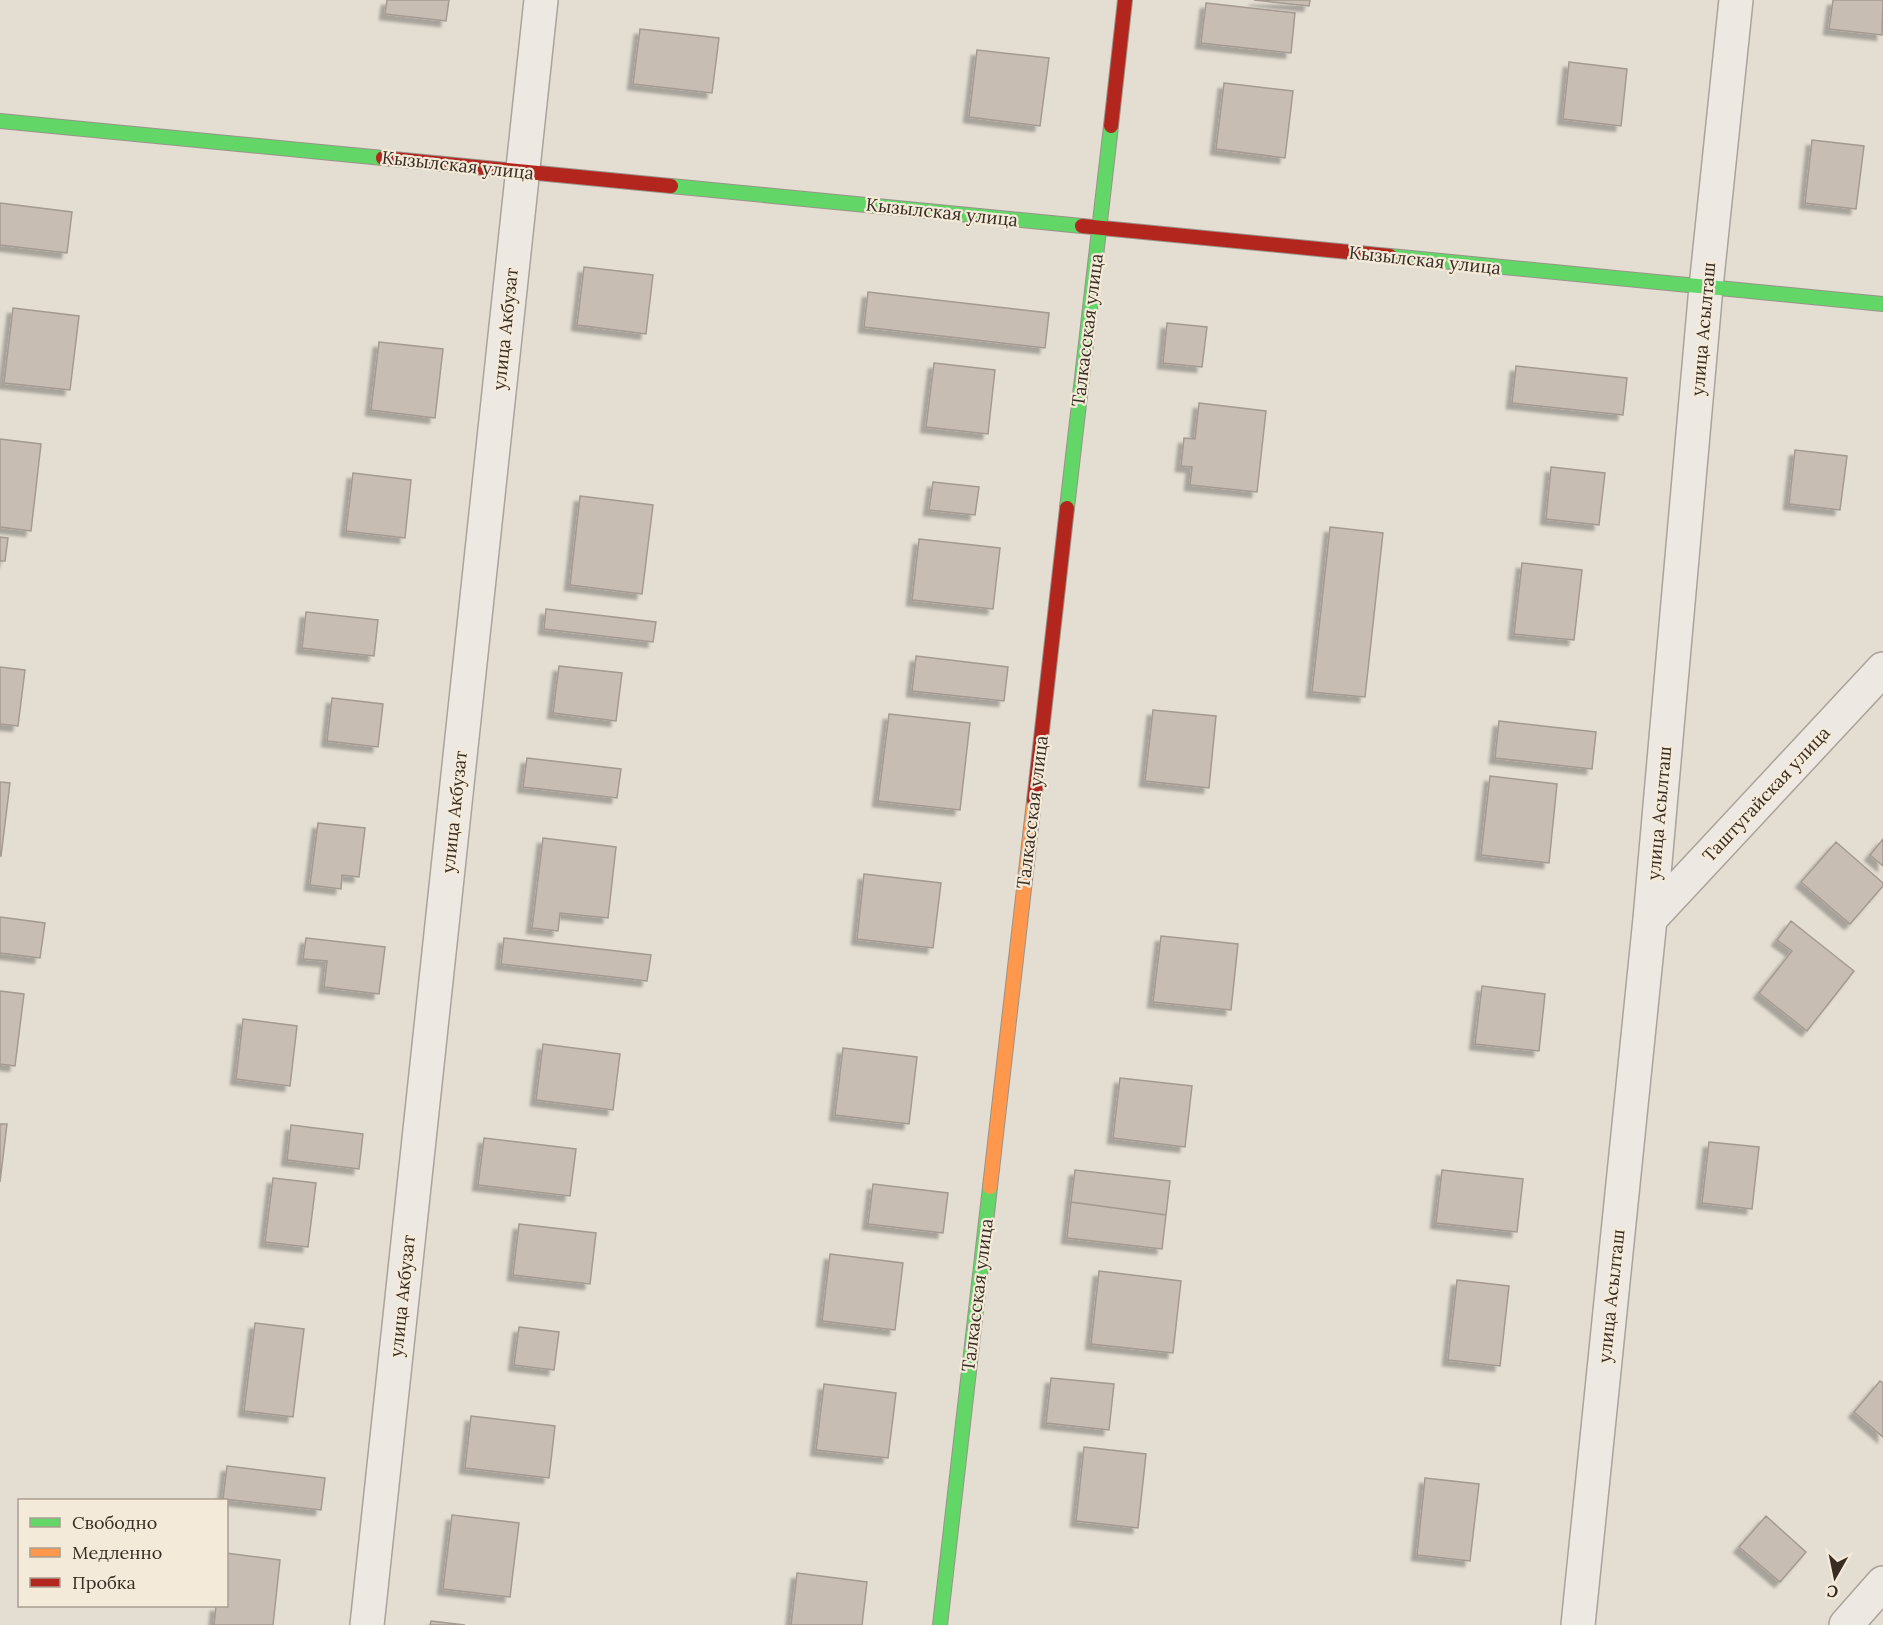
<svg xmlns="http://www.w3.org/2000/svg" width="1883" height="1625" viewBox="0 0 1883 1625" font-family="Lora,serif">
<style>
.building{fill:#c8bdb3;stroke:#a49a91;stroke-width:1.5;filter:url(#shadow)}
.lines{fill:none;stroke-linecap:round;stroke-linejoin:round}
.street-casing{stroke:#aaa39a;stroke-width:36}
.fast-casing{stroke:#99938a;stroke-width:16}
.slow-casing{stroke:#99938a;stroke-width:16}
.jam-casing{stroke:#99938a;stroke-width:16}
.street{stroke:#ede9e2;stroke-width:33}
.fast{stroke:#63d668;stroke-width:14}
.slow{stroke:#ff974d;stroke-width:14}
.jam{stroke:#b3261e;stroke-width:14}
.labels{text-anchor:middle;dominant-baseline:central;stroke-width:4.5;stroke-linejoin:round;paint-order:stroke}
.street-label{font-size:18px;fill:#392c22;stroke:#f4ead9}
</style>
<defs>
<filter id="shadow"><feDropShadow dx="-5.5" dy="5.5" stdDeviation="1.5" flood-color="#0004"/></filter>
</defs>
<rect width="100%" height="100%" fill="#e4ded2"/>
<path class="building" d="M 387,0 L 449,0 L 446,21 L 385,14 Z
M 1254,0 L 1310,0 L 1309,6 Z
M 1833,0 L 1883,0 L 1882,35 L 1829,29 Z
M 1206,3 L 1295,13 L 1291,53 L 1201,43 Z
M 640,29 L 719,38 L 712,93 L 633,84 Z
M 977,50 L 1049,58 L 1040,126 L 969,117 Z
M 1569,62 L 1627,69 L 1621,126 L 1563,119 Z
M 1224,83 L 1293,91 L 1285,158 L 1216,149 Z
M 1812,140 L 1864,146 L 1856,209 L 1805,203 Z
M 0,203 L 72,212 L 67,253 L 0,245 Z
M 584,267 L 653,275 L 646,334 L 577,325 Z
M 868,292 L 1049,313 L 1045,348 L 864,327 Z
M 13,308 L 79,316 L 70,390 L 4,383 Z
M 1167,323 L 1207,327 L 1202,367 L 1163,363 Z
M 379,342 L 443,349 L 435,418 L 371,410 Z
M 934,363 L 995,370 L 988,434 L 926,427 Z
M 1516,366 L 1627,378 L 1623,415 L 1512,403 Z
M 1199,403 L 1266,411 L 1257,492 L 1190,485 L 1192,467 L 1181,466 L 1184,438 L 1195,439 Z
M 0,439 L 41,444 L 31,531 L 0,527 Z
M 1795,450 L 1847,456 L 1840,510 L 1789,504 Z
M 1551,467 L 1605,473 L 1599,525 L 1546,519 Z
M 353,473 L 411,480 L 405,538 L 346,531 Z
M 933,482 L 979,487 L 975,515 L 929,510 Z
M 580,496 L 653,505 L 642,594 L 570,585 Z
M 1330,527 L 1383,533 L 1365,697 L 1312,692 Z
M 0,537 L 8,538 L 5,561 L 0,561 Z
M 919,539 L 1000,548 L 993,609 L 912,600 Z
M 1522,563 L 1582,570 L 1574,640 L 1514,634 Z
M 546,609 L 656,622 L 653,642 L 544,629 Z
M 306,612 L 378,620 L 374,656 L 302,648 Z
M 916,656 L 1008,667 L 1004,701 L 912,691 Z
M 559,666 L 622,673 L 616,721 L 553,713 Z
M 0,667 L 25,670 L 18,726 L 0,724 Z
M 332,698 L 383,704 L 378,747 L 327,741 Z
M 1153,710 L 1216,716 L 1209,788 L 1145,781 Z
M 889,714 L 970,723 L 960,810 L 878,801 Z
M 1499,721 L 1596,732 L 1592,769 L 1495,758 Z
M 527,758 L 621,769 L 617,798 L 523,787 Z
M 1490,776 L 1557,784 L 1549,863 L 1481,855 Z
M 0,782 L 10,783 L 1,856 L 0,856 Z
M 318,823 L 365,828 L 359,877 L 342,875 L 341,889 L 310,885 Z
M 543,838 L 616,847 L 608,918 L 560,913 L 558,931 L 532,928 Z
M 1883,839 L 1883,866 L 1870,855 Z
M 1836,842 L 1883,883 L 1883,886 L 1850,924 L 1801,882 Z
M 864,874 L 941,883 L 933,948 L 857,939 Z
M 0,917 L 45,923 L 40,958 L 0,953 Z
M 1791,921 L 1854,971 L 1807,1031 L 1759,993 L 1792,951 L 1777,940 Z
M 1161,936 L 1238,944 L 1231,1010 L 1153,1002 Z
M 306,938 L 385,947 L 379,994 L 324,987 L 327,961 L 303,959 Z
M 504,938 L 651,955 L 647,981 L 501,964 Z
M 1482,986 L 1545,994 L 1539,1051 L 1475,1044 Z
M 0,991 L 24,994 L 15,1066 L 0,1064 Z
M 243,1019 L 297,1026 L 290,1086 L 236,1079 Z
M 543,1044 L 620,1054 L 613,1110 L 536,1100 Z
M 843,1048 L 917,1057 L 909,1124 L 835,1115 Z
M 1120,1078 L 1192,1086 L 1185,1147 L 1113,1138 Z
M 0,1124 L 7,1124 L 0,1182 Z
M 291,1125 L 363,1134 L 359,1169 L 287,1160 Z
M 484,1138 L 576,1149 L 570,1196 L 478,1185 Z
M 1709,1142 L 1759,1147 L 1752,1209 L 1702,1203 Z
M 1075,1170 L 1170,1181 L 1166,1215 L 1071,1202 Z
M 1442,1170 L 1523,1179 L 1517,1232 L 1436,1223 Z
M 273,1178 L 316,1183 L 308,1247 L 265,1242 Z
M 873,1184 L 948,1193 L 943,1233 L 868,1224 Z
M 1071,1202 L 1166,1215 L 1162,1249 L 1067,1238 Z
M 519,1224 L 596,1233 L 590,1284 L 513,1275 Z
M 830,1254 L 903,1263 L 895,1330 L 822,1321 Z
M 1099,1271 L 1181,1281 L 1173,1353 L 1091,1344 Z
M 1457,1280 L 1509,1286 L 1500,1366 L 1448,1360 Z
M 255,1323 L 304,1329 L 293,1417 L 244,1411 Z
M 519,1327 L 559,1332 L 554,1370 L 514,1365 Z
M 1051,1378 L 1114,1384 L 1109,1430 L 1046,1423 Z
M 1880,1381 L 1883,1383 L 1883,1437 L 1854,1412 Z
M 824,1384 L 896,1393 L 888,1458 L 816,1450 Z
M 471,1416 L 555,1426 L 549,1478 L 465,1468 Z
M 1084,1447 L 1146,1454 L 1138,1528 L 1076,1521 Z
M 227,1466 L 325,1478 L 321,1510 L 223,1499 Z
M 1425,1478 L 1479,1484 L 1470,1561 L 1417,1555 Z
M 452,1515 L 519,1523 L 510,1597 L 443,1589 Z
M 1766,1516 L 1806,1552 L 1780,1582 L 1739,1547 Z
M 226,1553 L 280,1560 L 273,1625 L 214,1625 L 216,1606 L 226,1606 Z
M 797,1573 L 867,1582 L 862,1625 L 791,1625 Z
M 431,1621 L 465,1625 L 430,1625 Z"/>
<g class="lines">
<defs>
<path id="street" d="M 1650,919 L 1883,669
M 367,1625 L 541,0
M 1578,1625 L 1650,919 L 1706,287 L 1736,0
M 1846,1625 L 1883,1583"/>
<path id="fast" d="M 0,121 L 383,158
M 671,186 L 1082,226
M 1390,256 L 1883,304
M 1067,508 L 1111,126
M 940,1625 L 990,1187"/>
<path id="slow" d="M 990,1187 L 1034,801"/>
<path id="jam" d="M 1111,126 L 1125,0
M 383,158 L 671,186
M 1082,226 L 1390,256
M 1034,801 L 1067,508"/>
</defs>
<use href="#street" class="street-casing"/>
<use href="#fast" class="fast-casing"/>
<use href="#slow" class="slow-casing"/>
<use href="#jam" class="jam-casing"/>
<use href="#street" class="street"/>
<use href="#fast" class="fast"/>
<use href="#slow" class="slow"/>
<use href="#jam" class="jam"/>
</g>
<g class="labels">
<g class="street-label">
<text transform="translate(458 165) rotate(6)">Кызылская улица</text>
<text transform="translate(942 212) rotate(6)">Кызылская улица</text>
<text transform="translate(1425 260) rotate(6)">Кызылская улица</text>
<text transform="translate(505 329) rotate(-84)">улица Акбузат</text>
<text transform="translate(1703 329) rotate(-85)">улица Асылташ</text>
<text transform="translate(1087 330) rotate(-83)">Талкасская улица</text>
<text transform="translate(1766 794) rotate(-47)">Таштугайская улица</text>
<text transform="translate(454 812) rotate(-84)">улица Акбузат</text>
<text transform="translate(1032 812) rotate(-83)">Талкасская улица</text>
<text transform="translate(1659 813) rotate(-85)">улица Асылташ</text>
<text transform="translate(977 1295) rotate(-83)">Талкасская улица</text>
<text transform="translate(402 1296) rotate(-84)">улица Акбузат</text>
<text transform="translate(1611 1296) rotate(-84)">улица Асылташ</text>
</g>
</g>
<rect x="18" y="1499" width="210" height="108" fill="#f4ead9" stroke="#a99e90" stroke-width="1.5"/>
<rect x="30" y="1518" width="30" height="9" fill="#63d668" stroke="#a99e90" stroke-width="1.5"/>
<text x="72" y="1529" font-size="18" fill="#392c22">Свободно</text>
<rect x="30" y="1548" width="30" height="9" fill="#ff974d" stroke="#a99e90" stroke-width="1.5"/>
<text x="72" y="1559" font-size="18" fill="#392c22">Медленно</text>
<rect x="30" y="1578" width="30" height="9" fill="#b3261e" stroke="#a99e90" stroke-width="1.5"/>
<text x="72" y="1589" font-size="18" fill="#392c22">Пробка</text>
<g transform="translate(1835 1577) rotate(189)" stroke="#f4ead9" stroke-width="4.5" paint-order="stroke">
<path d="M0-4.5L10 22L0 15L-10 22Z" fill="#392c22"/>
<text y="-9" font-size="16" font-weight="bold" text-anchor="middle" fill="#392c22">С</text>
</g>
</svg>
